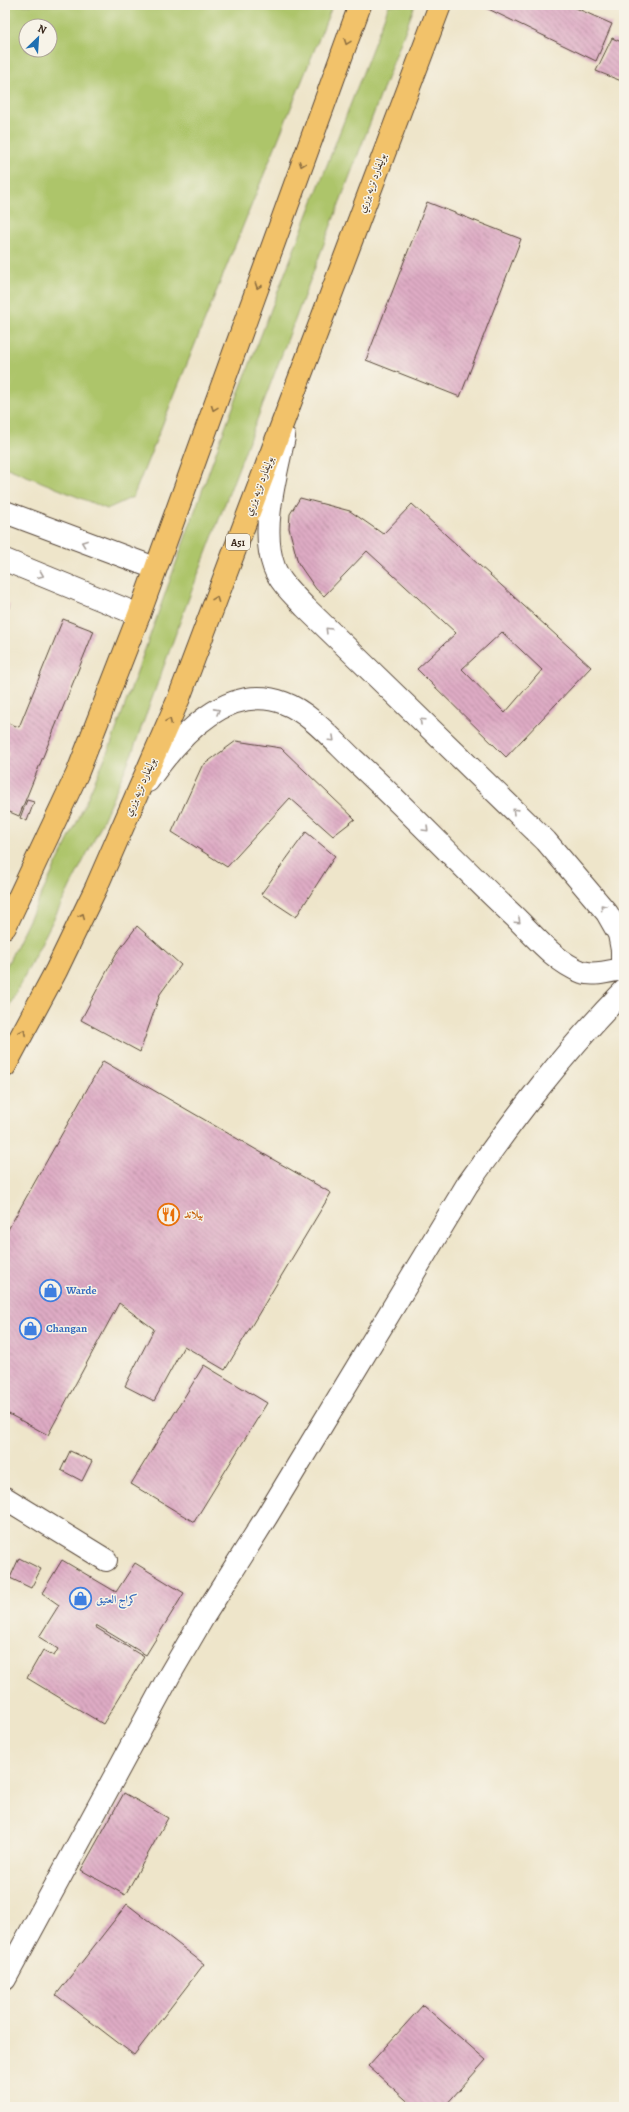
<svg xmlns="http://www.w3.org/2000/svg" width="629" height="2112" viewBox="0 0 629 2112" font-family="Alegreya,Amiri,serif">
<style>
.green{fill:#adc56a;stroke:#747844;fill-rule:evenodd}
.building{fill:url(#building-back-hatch);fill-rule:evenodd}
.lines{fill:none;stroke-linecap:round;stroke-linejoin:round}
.minor-casing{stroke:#564638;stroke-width:24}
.highway-casing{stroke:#564638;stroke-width:24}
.minor{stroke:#fff;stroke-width:22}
.highway{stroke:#f2c26a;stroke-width:22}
.oneway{stroke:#8d6e40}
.oneway2{stroke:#a79f9a}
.labels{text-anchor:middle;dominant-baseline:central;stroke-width:3;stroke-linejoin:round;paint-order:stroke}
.shield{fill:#f7f3e8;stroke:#73665b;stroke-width:1}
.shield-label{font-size:10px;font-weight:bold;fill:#3b2a1e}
.street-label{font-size:11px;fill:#3b2a1e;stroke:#f7f3e8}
.food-label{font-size:11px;font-weight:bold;fill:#c56008;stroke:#f7f3e8;text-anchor:start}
.shop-label{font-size:11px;font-weight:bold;fill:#366cbe;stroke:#f7f3e8;text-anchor:start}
</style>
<defs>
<pattern id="building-back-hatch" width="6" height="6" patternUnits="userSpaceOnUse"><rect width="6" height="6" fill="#deabc4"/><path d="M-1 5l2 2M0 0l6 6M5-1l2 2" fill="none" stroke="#b58b9f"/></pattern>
</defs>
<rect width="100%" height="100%" fill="#f7f3e8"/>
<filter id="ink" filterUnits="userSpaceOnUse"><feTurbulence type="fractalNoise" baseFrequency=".025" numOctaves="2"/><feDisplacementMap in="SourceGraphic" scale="8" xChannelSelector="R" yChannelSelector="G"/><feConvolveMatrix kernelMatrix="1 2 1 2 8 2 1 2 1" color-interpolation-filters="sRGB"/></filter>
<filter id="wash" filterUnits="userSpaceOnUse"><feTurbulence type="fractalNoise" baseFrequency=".012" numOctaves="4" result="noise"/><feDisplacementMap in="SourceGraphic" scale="16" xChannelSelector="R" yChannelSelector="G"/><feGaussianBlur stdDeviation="0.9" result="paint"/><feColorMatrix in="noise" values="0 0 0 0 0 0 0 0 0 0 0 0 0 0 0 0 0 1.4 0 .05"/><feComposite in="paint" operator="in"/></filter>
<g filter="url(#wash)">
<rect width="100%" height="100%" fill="#eee5ca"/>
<path class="green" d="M 5,5 L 320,5 L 331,9 L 133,497 L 107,509 L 5,467 ZM 26,26 L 50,26 L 50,50 L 26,50 Z
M 389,5 L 415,5 L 184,611 L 132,753 L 98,832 L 5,1014 L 5,969 L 77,822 L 111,744 L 220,441 Z"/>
<g id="blocks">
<path class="building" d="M 480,5 L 569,5 L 612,24 L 596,61 Z
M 612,38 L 624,43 L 624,82 L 596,71 Z
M 427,202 L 521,239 L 460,397 L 366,360 Z
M 300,498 L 350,511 L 383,534 L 412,504 L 591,667 L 506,757 L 417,669 L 456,633 L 367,551 L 324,596 L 316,589 L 298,563 L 289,528 L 290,514 ZM 502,632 L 542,670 L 505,713 L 462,669 Z
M 5,603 L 10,605 L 5,616 Z
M 63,619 L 94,631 L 19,816 L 5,810 L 5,762 L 9,752 L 5,750 L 5,722 L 19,727 Z
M 236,741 L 281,748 L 355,819 L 333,836 L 290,798 L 227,867 L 172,832 L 202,766 Z
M 27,800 L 34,802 L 27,821 L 20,818 Z
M 306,832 L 335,856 L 296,917 L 261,894 Z
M 137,926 L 181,965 L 160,994 L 140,1052 L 81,1020 L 116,954 Z
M 103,1061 L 331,1193 L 225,1370 L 184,1346 L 154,1401 L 125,1386 L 154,1329 L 119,1303 L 48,1435 L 5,1412 L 5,1235 Z
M 204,1365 L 267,1403 L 194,1522 L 131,1484 Z
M 70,1451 L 92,1461 L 82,1481 L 61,1470 Z
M 19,1558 L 41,1569 L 31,1588 L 10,1578 Z
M 62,1560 L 116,1592 L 135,1563 L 184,1593 L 146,1655 L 96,1625 L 95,1627 L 144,1657 L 103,1724 L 27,1678 L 43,1650 L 54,1656 L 58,1649 L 39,1637 L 59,1605 L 42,1593 Z
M 124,1793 L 168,1818 L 125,1895 L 81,1870 Z
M 127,1904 L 204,1964 L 134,2055 L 56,1995 Z
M 423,2005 L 486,2060 L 444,2107 L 414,2107 L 368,2066 Z
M 624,2100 L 624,2107 L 616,2107 Z"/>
</g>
</g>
<g filter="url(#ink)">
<use href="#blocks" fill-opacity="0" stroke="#564638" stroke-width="1"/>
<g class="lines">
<defs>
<path id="minor" d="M 284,437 C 276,475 260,530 274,567 C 280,583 295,596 306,608 L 546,841 L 607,913 L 619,934 L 622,950 L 622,969
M 5,512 L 155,568
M 5,560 L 139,615
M 148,781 C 177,739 226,681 284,703 C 309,712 334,741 353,759 C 409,810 460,866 516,918 C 536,938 556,962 582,972 C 594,976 611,971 622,969 L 624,971
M 5,1498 L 106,1560
M 5,1979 L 169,1676 L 204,1616 L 267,1516 L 467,1185 C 515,1117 565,1051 624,991"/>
<path id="highway" d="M 5,927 L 77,774 L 139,615 L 360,5
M 5,1066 L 56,971 L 96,888 L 179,698 L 440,5"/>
</defs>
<use href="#minor" class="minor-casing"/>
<use href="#highway" class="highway-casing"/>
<use href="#minor" class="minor"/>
<use href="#highway" class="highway"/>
</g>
<defs><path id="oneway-chevron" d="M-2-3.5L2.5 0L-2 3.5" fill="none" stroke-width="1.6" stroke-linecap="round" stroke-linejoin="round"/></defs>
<g class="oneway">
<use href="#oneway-chevron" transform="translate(347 42) rotate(110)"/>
<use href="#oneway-chevron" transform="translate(302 164) rotate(110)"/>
<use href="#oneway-chevron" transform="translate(258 286) rotate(110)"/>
<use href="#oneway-chevron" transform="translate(214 408) rotate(110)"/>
<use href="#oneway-chevron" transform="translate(216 599) rotate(-69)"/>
<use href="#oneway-chevron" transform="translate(169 721) rotate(-66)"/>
<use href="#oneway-chevron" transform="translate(82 916) rotate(-64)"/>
<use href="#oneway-chevron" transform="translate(23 1032) rotate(-62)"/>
</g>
<g class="oneway2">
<use href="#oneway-chevron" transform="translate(84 543) rotate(-160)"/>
<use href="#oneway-chevron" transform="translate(41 575) rotate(22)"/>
<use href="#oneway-chevron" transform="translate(328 630) rotate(-135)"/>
<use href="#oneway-chevron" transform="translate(217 711) rotate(-29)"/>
<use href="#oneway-chevron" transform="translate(422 721) rotate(-137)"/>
<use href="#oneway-chevron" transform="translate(332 739) rotate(43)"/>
<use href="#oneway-chevron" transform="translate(515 811) rotate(-136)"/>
<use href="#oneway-chevron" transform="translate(426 829) rotate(45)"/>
<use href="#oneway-chevron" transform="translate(603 907) rotate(-131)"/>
<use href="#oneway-chevron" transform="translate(518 921) rotate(43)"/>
</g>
</g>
<defs>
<symbol id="restaurant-ring" viewBox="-11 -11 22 22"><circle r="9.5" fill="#f7f3e8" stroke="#e8710a" stroke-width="1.5"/><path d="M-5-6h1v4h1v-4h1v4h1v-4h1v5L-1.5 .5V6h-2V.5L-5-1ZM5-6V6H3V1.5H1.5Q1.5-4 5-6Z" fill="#e8710a"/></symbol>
<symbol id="shop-ring" viewBox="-11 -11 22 22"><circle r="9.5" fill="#f7f3e8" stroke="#3f7fe0" stroke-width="1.5"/><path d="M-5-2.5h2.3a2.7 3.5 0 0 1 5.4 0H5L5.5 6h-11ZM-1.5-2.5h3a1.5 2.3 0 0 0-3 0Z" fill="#3f7fe0"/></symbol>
</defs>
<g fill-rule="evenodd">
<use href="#restaurant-ring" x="156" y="1202" width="25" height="25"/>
<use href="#shop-ring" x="38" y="1278" width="25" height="25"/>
<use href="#shop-ring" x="18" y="1316" width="25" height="25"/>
<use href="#shop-ring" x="68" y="1586" width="25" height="25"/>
</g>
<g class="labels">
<rect class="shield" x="226" y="534" width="24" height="16" rx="3"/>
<g class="shield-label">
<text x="238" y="542">A51</text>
</g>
<g class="street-label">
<text transform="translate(372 183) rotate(-70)">بوليفارد نزيه بزري</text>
<text transform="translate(259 486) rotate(-69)">بوليفارد نزيه بزري</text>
<text transform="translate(140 787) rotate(-66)">بوليفارد نزيه بزري</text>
</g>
<g class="food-label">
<text x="184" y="1214">بيلاند</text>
</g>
<g class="shop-label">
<text x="66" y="1290">Warde</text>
<text x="46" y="1328">Changan</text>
<text x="96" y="1599">كراج العتيق</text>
</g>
</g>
<rect width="629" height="2112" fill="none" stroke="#f7f3e8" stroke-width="20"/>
<g transform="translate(38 38) rotate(25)"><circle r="19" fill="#f7f3e8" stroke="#aca397"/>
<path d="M0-3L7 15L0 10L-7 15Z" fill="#1f6fb2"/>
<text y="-6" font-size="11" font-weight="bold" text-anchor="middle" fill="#3b2a1e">N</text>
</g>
</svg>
